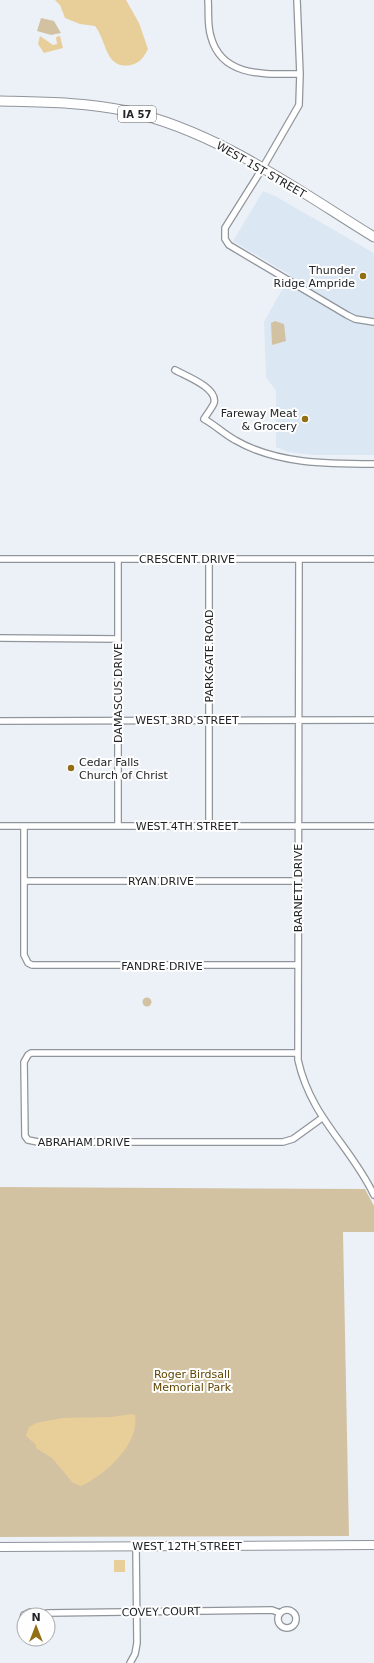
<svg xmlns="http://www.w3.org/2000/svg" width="374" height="1663" viewBox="0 0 374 1663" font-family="'DejaVu Sans',sans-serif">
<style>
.built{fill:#dce7f4}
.green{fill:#d3c2a2}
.water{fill:#e8ce99}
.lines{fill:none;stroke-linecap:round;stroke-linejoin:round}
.street-casing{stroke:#90959b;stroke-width:8}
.secondary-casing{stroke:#90959b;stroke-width:10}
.primary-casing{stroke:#90959b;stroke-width:11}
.street{stroke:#fff;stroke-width:5.5}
.secondary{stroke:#fff;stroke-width:8}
.primary{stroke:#fff;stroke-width:9}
.poi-dot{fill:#926e15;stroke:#fefefe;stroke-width:1.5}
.labels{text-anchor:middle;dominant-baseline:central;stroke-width:4;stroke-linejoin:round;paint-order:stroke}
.shield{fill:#fefefe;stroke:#646568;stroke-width:1}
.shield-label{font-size:10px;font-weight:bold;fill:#222427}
.street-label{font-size:11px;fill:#222427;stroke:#fefefe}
.poi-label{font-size:11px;fill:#222427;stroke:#fefefe;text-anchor:end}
.park-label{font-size:11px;fill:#604601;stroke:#fefefe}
</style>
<rect width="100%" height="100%" fill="#ecf1f8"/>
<path class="built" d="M 263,191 L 275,196 L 374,253 L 374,455 L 313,455 L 288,452 L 276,447 L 276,391 L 266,377 L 264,322 L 290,275 L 233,241 Z"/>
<path class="green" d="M 41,18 L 54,21 L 61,33 L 51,35 L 37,31 Z
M 275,321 L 284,324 L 286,341 L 272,345 L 271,323 Z
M142.5 1002a4.5 4.5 0 1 1 9 0a4.5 4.5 0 1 1-9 0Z
M 0,1187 L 365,1189 L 374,1206 L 374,1232 L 343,1232 L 349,1536 L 0,1537 Z"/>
<path class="water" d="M 55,0 L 126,0 L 139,23 L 148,49 C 144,57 140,63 131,65 C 105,70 107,41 95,26 L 80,24 L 65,18 L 60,5 Z
M 40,36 L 53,45 L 57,44 L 56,37 L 60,36 L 63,48 L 44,53 L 38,44 Z
M 131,1414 L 135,1415 C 140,1444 105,1475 81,1486 L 73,1483 L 52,1458 L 36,1448 L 36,1445 L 26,1436 L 29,1427 L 36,1423 L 62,1418 L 112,1417 Z
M 114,1560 L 125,1560 L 125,1572 L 114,1572 Z"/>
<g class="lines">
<defs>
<path id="street" d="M 208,0 C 209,12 207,25 211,37 C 222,78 266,74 300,74
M 297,0 L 300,74 L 299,105 L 262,169 L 225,228 L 225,239 L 229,245 L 347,315 L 355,319 L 374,322
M 175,370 C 186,376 218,388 214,403 C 212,408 207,414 204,419 C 215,425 224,434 235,440 C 276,464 328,464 374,464
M 0,559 L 374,559
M 118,559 L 118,826
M 299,559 L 298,1060 C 311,1118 350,1145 374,1195
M 0,638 L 118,639
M 0,721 L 374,720
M 0,826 L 374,826
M 24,826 L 24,955 L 28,963 L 32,965 L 297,965
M 209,826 L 209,559
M 24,881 L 298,881
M 297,1053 L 31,1053 L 28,1055 L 24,1062 L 25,1136 L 28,1140 L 38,1142 L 283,1142 L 293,1139 L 322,1118
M278 1619a9 9 0 1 1 18 0a9 9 0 1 1-18 0Z
M 24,1615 L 30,1612 L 38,1615
M 24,1615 L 22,1622 L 24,1626
M 42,1615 L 47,1613 L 272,1610 L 280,1613
M 130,1663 L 135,1654 L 137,1643 L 136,1546"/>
<path id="secondary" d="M 0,1547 L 374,1545"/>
<path id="primary" d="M 0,101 C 42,102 85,102 127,111 C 217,131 296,189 374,237"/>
</defs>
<use href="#street" class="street-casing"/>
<use href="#secondary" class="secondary-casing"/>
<use href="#primary" class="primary-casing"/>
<use href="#street" class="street"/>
<use href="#secondary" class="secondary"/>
<use href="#primary" class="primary"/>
</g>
<g class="poi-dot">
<circle cx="363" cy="276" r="4"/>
<circle cx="305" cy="419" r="4"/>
<circle cx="71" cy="768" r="4"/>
</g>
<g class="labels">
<rect class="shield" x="118" y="106" width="38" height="16" rx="3"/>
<g class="shield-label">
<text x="137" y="114">IA 57</text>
</g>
<g class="street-label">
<text transform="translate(261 170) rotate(30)">WEST 1ST STREET</text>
<text x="187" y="559">CRESCENT DRIVE</text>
<text transform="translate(209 656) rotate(-90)">PARKGATE ROAD</text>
<text transform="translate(118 693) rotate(-90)">DAMASCUS DRIVE</text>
<text x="187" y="720">WEST 3RD STREET</text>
<text x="187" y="826">WEST 4TH STREET</text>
<text x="161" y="881">RYAN DRIVE</text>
<text transform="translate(298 888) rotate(-90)">BARNETT DRIVE</text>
<text x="162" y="966">FANDRE DRIVE</text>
<text x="84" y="1142">ABRAHAM DRIVE</text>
<text x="187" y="1546">WEST 12TH STREET</text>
<text transform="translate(161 1612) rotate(-1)">COVEY COURT</text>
</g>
<g class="poi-label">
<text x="355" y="270">Thunder<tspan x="355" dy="13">Ridge Ampride</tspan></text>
<text x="297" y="413">Fareway Meat<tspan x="297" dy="13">&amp; Grocery</tspan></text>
<text x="79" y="762" text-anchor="start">Cedar Falls<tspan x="79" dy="13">Church of Christ</tspan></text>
</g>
<g class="park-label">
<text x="192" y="1374">Roger Birdsall<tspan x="192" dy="13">Memorial Park</tspan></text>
</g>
</g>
<g transform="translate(36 1627)"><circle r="19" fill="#fefefe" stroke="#a6a7a8"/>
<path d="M0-3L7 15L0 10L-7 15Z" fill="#926e15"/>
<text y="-6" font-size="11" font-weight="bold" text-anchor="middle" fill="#222427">N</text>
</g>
</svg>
